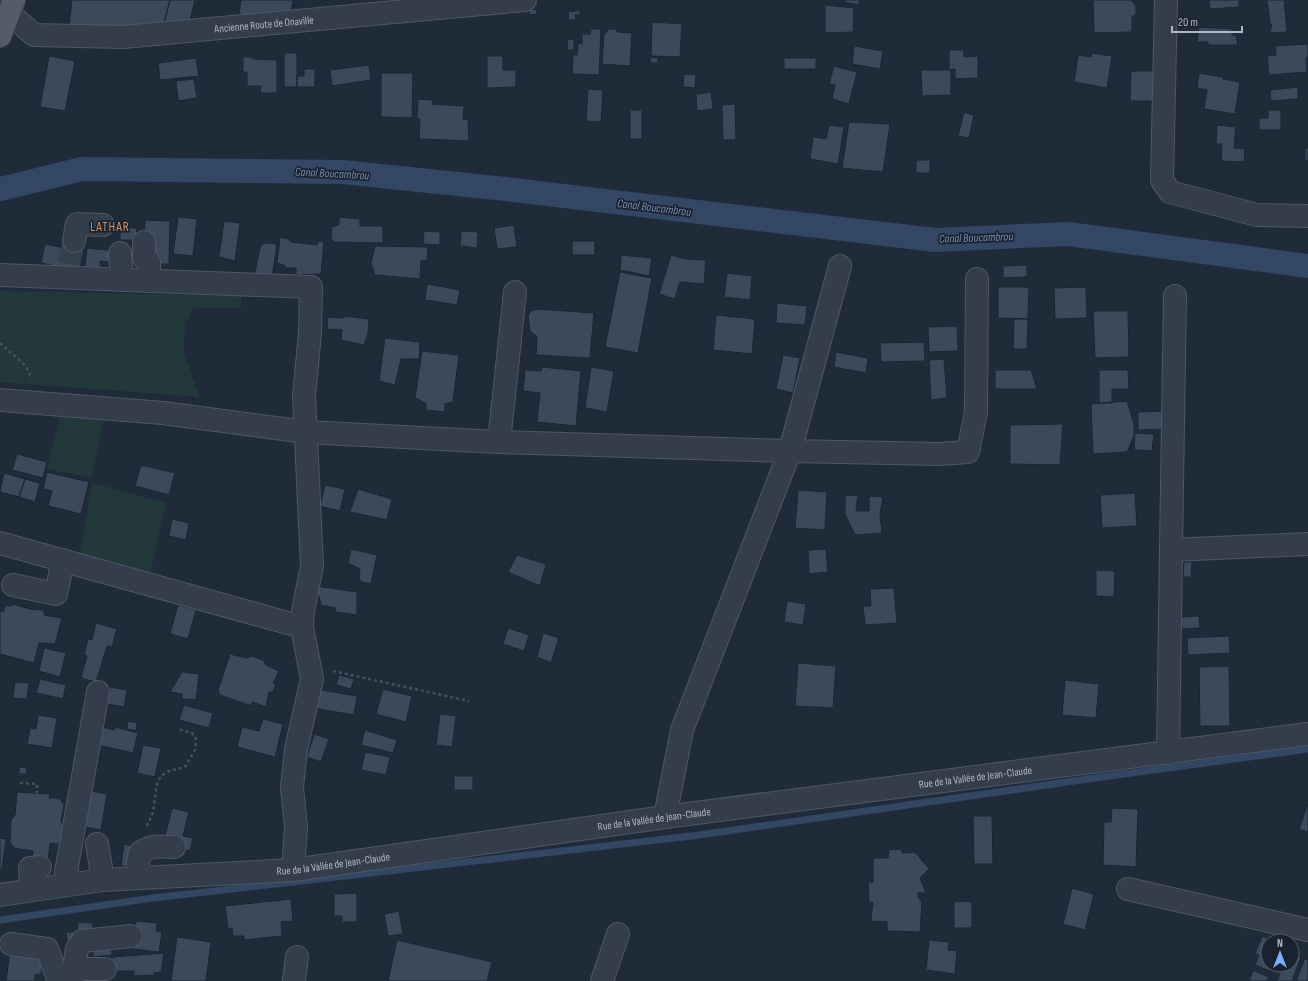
<svg xmlns="http://www.w3.org/2000/svg" width="1308" height="981" viewBox="0 0 1308 981" font-family="'Sofia Sans Condensed',sans-serif">
<style>
.green{fill:#22383b}
.lines{fill:none;stroke-linecap:round;stroke-linejoin:round}
.stream{stroke:#334663;stroke-width:7}
.canal{stroke:#334663;stroke-width:24}
.building{fill:#3c495b;stroke:#1b2431}
.minor-tunnel{stroke:#35404f;stroke-width:22;stroke-dasharray:22 11;stroke-linecap:butt}
.minor-casing{stroke:#4f5865;stroke-width:24}
.major-casing{stroke:#3d4654;stroke-width:24}
.path{stroke:#405559;stroke-width:2.5;stroke-dasharray:3 3;stroke-linecap:butt}
.minor{stroke:#343d4b;stroke-width:22}
.major{stroke:#525c6b;stroke-width:22}
.labels{text-anchor:middle;dominant-baseline:central;stroke-width:3.5;stroke-linejoin:round;paint-order:stroke}
.street-label{font-size:11px;fill:#afb8c7;stroke:#1a222f}
.water-label{font-size:12px;font-style:italic;fill:#758eb1;stroke:#1a222f}
.quarter-label{font-size:13px;letter-spacing:1px;fill:#d89258;stroke:#1a222f}
</style>
<rect width="100%" height="100%" fill="#202b3a"/>
<path class="green" d="M 0,291 L 241,296 L 241,308 L 194,308 L 185,323 L 184,354 L 200,397 L 0,382 Z
M 60,417 L 104,420 L 91,478 L 47,469 Z
M 92,483 L 166,503 L 150,575 L 80,554 Z"/>
<g class="lines">
<path class="stream" d="M 0,193 L 2,189
M 0,920 L 153,898 L 692,836 L 1109,776 L 1308,749"/>
<path class="canal" d="M 0,189 L 82,169 L 343,172 L 505,189 L 935,240 L 1068,234 L 1308,266"/>
</g>
<path class="building" d="M 72,0 L 170,0 L 163,27 L 69,26 Z
M 170,0 L 195,0 L 189,25 L 163,27 Z
M 241,0 L 293,0 L 291,13 L 246,16 L 239,13 Z
M 844,0 L 859,0 L 859,5 L 844,2 Z
M 1093,0 L 1131,0 L 1136,6 L 1136,14 L 1132,17 L 1132,32 L 1094,33 Z
M 1209,0 L 1239,0 L 1239,7 L 1210,9 Z
M 1267,0 L 1284,0 L 1287,32 L 1270,33 L 1272,24 L 1270,24 Z
M 825,5 L 854,8 L 853,32 L 825,33 Z
M 536,9 L 537,14 L 529,15 L 529,10 Z
M 580,10 L 580,15 L 575,15 L 576,20 L 569,20 L 568,12 Z
M 652,22 L 682,24 L 680,57 L 651,56 Z
M 1199,27 L 1232,29 L 1232,35 L 1236,36 L 1238,45 L 1208,45 L 1208,42 L 1197,42 Z
M 591,29 L 601,29 L 599,75 L 572,74 L 573,55 L 577,55 L 578,43 L 582,44 L 582,34 L 590,34 Z
M 609,29 L 616,29 L 617,32 L 632,33 L 630,66 L 602,64 L 604,35 Z
M 568,39 L 574,39 L 574,50 L 567,50 Z
M 1308,44 L 1308,58 L 1306,58 L 1307,72 L 1269,75 L 1267,56 L 1276,55 L 1275,46 Z
M 854,46 L 883,51 L 880,69 L 852,64 Z
M 949,50 L 964,50 L 964,57 L 978,56 L 978,78 L 955,79 L 955,69 L 949,70 Z
M 284,53 L 297,53 L 297,87 L 284,87 Z
M 1092,53 L 1112,56 L 1107,88 L 1074,82 L 1078,55 L 1091,57 Z
M 49,56 L 75,61 L 65,111 L 40,107 Z
M 487,56 L 503,56 L 503,70 L 516,70 L 516,87 L 487,88 Z
M 243,57 L 253,57 L 253,59 L 277,60 L 277,93 L 260,93 L 261,86 L 247,86 L 247,72 L 243,72 Z
M 650,57 L 658,58 L 658,63 L 650,63 Z
M 196,58 L 199,76 L 160,80 L 158,63 Z
M 784,58 L 816,58 L 816,69 L 784,69 Z
M 369,65 L 371,80 L 332,86 L 330,70 Z
M 834,66 L 857,72 L 849,104 L 832,99 L 835,85 L 829,84 Z
M 304,69 L 315,69 L 315,87 L 297,87 L 297,76 L 304,76 Z
M 921,70 L 951,70 L 951,95 L 922,96 Z
M 1131,71 L 1153,71 L 1154,101 L 1130,101 Z
M 381,73 L 413,73 L 412,118 L 381,117 Z
M 1199,73 L 1223,77 L 1223,79 L 1240,82 L 1235,114 L 1204,109 L 1207,90 L 1197,88 Z
M 684,74 L 696,75 L 695,88 L 683,87 Z
M 194,79 L 197,98 L 178,101 L 176,81 Z
M 1298,87 L 1298,99 L 1271,101 L 1270,90 Z
M 588,89 L 603,90 L 601,122 L 586,121 Z
M 711,92 L 713,109 L 697,111 L 696,94 Z
M 418,99 L 433,100 L 432,104 L 464,106 L 463,119 L 468,119 L 469,141 L 419,139 L 420,119 L 417,119 Z
M 735,104 L 736,140 L 723,140 L 722,105 Z
M 630,110 L 642,110 L 642,139 L 630,139 Z
M 1268,110 L 1281,110 L 1281,130 L 1259,130 L 1259,118 L 1268,118 Z
M 964,112 L 974,115 L 969,138 L 958,136 Z
M 849,122 L 890,124 L 883,172 L 842,168 Z
M 829,125 L 844,127 L 838,164 L 810,159 L 813,137 L 826,139 Z
M 1217,125 L 1236,127 L 1234,148 L 1245,149 L 1244,162 L 1221,161 L 1222,144 L 1216,144 Z
M 1305,148 L 1308,148 L 1308,161 L 1305,161 Z
M 916,160 L 930,160 L 930,173 L 916,173 Z
M 178,217 L 197,219 L 193,256 L 173,254 Z
M 339,217 L 360,219 L 360,226 L 383,226 L 383,243 L 334,242 L 331,238 L 332,227 L 339,225 Z
M 145,220 L 170,221 L 169,264 L 153,264 L 144,248 Z
M 224,221 L 240,223 L 235,261 L 219,257 Z
M 514,225 L 517,247 L 497,249 L 494,228 Z
M 120,227 L 137,228 L 136,240 L 120,240 Z
M 424,231 L 440,232 L 440,245 L 423,244 Z
M 461,231 L 478,232 L 477,248 L 460,246 Z
M 280,237 L 289,239 L 291,242 L 317,245 L 318,241 L 324,242 L 321,274 L 296,275 L 296,268 L 286,268 L 284,265 L 277,263 Z
M 572,241 L 595,241 L 595,255 L 572,255 Z
M 264,243 L 277,244 L 272,278 L 254,277 L 260,247 Z
M 45,244 L 79,251 L 76,270 L 41,263 Z
M 375,246 L 428,247 L 427,260 L 421,261 L 420,279 L 375,275 L 371,263 Z
M 87,248 L 116,251 L 115,263 L 100,261 L 100,266 L 107,267 L 107,277 L 84,274 Z
M 621,255 L 652,258 L 649,276 L 620,270 Z
M 671,255 L 685,259 L 706,260 L 704,284 L 680,282 L 675,299 L 659,294 Z
M 1027,265 L 1027,277 L 1003,278 L 1003,266 Z
M 620,272 L 652,278 L 638,353 L 605,347 Z
M 727,273 L 752,276 L 750,300 L 724,297 Z
M 427,284 L 460,290 L 457,305 L 425,300 Z
M 998,287 L 1029,287 L 1028,319 L 998,318 Z
M 1086,287 L 1087,318 L 1055,319 L 1054,288 Z
M 777,303 L 807,306 L 805,325 L 776,323 Z
M 537,309 L 594,313 L 590,358 L 536,355 L 537,337 L 530,331 L 528,316 L 531,311 Z
M 1093,311 L 1128,311 L 1129,357 L 1095,358 Z
M 716,315 L 755,319 L 752,354 L 713,350 Z
M 344,316 L 369,319 L 368,333 L 364,345 L 341,340 L 342,330 L 327,329 L 328,317 L 344,318 Z
M 1014,319 L 1028,319 L 1027,349 L 1013,349 Z
M 957,326 L 958,351 L 929,352 L 928,327 Z
M 385,338 L 420,342 L 419,359 L 401,359 L 395,385 L 379,381 Z
M 924,342 L 925,361 L 881,362 L 880,343 Z
M 422,351 L 459,355 L 453,402 L 445,404 L 445,412 L 426,410 L 426,403 L 415,398 Z
M 836,352 L 868,358 L 866,373 L 834,367 Z
M 783,355 L 800,358 L 793,393 L 776,389 Z
M 944,359 L 947,398 L 931,400 L 929,360 Z
M 542,367 L 581,371 L 576,426 L 537,422 L 540,393 L 523,391 L 525,370 L 541,371 Z
M 591,367 L 614,371 L 607,412 L 585,408 Z
M 995,370 L 1031,370 L 1037,389 L 995,389 Z
M 1099,370 L 1128,370 L 1129,389 L 1112,389 L 1112,403 L 1099,403 Z
M 1127,401 L 1134,424 L 1134,436 L 1127,452 L 1093,454 L 1091,404 Z
M 1168,411 L 1169,429 L 1138,430 L 1138,412 Z
M 1063,424 L 1060,465 L 1010,464 L 1010,425 Z
M 1135,433 L 1154,434 L 1152,451 L 1134,450 Z
M 17,454 L 47,462 L 43,478 L 12,470 Z
M 141,465 L 175,473 L 169,495 L 135,486 Z
M 47,472 L 89,482 L 81,514 L 48,506 L 52,491 L 43,489 Z
M 4,473 L 25,479 L 19,497 L 0,492 Z
M 25,479 L 40,483 L 35,502 L 19,497 Z
M 325,485 L 345,489 L 340,511 L 320,506 Z
M 358,489 L 392,499 L 387,520 L 350,512 Z
M 798,490 L 827,492 L 825,530 L 795,528 Z
M 1135,493 L 1137,526 L 1102,528 L 1100,495 Z
M 858,495 L 856,511 L 869,511 L 869,496 L 883,497 L 880,514 L 882,533 L 855,535 L 845,514 L 845,496 Z
M 172,519 L 189,523 L 186,540 L 169,536 Z
M 351,549 L 377,555 L 371,584 L 362,582 L 359,579 L 360,569 L 348,563 Z
M 826,549 L 828,572 L 809,574 L 808,550 Z
M 517,555 L 546,564 L 540,586 L 508,572 Z
M 1184,562 L 1192,562 L 1191,577 L 1183,577 Z
M 1096,570 L 1115,571 L 1114,597 L 1096,596 Z
M 316,586 L 357,592 L 357,615 L 335,612 L 336,608 L 321,605 L 319,596 L 313,595 Z
M 894,588 L 897,623 L 865,625 L 863,606 L 871,606 L 870,589 Z
M 787,601 L 806,604 L 803,625 L 784,622 Z
M 13,604 L 30,609 L 44,610 L 44,615 L 62,618 L 55,644 L 39,643 L 34,663 L 0,654 L 0,611 L 3,612 L 6,605 L 12,606 Z
M 178,605 L 196,610 L 188,639 L 170,634 Z
M 1199,616 L 1200,628 L 1182,629 L 1181,617 Z
M 96,623 L 117,629 L 112,647 L 107,646 L 96,682 L 81,678 L 87,656 L 84,655 L 88,639 L 92,640 Z
M 508,628 L 529,635 L 524,651 L 503,644 Z
M 543,633 L 559,638 L 551,663 L 537,657 Z
M 1229,636 L 1230,653 L 1188,655 L 1187,638 Z
M 44,648 L 66,653 L 60,677 L 39,671 Z
M 230,654 L 246,658 L 252,656 L 263,660 L 266,665 L 279,671 L 273,683 L 276,684 L 273,692 L 269,692 L 266,707 L 252,702 L 252,706 L 220,695 L 218,690 Z
M 798,663 L 836,666 L 833,708 L 795,706 Z
M 1229,666 L 1230,726 L 1200,726 L 1199,667 Z
M 182,672 L 199,674 L 196,700 L 182,699 L 182,694 L 170,692 Z
M 339,675 L 354,679 L 351,689 L 336,685 Z
M 40,679 L 66,685 L 63,699 L 36,693 Z
M 1065,680 L 1099,684 L 1096,718 L 1062,715 Z
M 15,682 L 29,683 L 27,699 L 13,698 Z
M 110,687 L 127,690 L 124,707 L 107,704 Z
M 316,689 L 357,696 L 354,715 L 313,708 Z
M 383,689 L 412,696 L 406,722 L 376,714 Z
M 184,705 L 213,713 L 209,728 L 179,720 Z
M 440,714 L 456,716 L 452,747 L 436,745 Z
M 38,715 L 57,718 L 52,748 L 27,744 L 30,728 L 36,729 Z
M 263,719 L 283,724 L 275,757 L 237,747 L 242,727 L 259,731 Z
M 128,721 L 137,723 L 136,731 L 127,729 Z
M 102,727 L 114,730 L 115,727 L 138,733 L 133,753 L 98,745 Z
M 365,730 L 397,740 L 393,753 L 361,745 Z
M 314,734 L 329,739 L 321,762 L 307,757 Z
M 143,745 L 161,748 L 155,777 L 137,773 Z
M 365,752 L 390,757 L 386,775 L 361,770 Z
M 19,767 L 26,767 L 27,774 L 19,774 Z
M 454,776 L 473,776 L 473,790 L 454,790 Z
M 91,791 L 107,794 L 101,830 L 85,827 Z
M 17,792 L 50,794 L 49,798 L 59,798 L 64,805 L 61,822 L 64,829 L 62,841 L 57,844 L 50,843 L 48,863 L 32,861 L 33,851 L 14,848 L 10,842 L 11,820 L 15,815 Z
M 1308,803 L 1308,832 L 1299,829 Z
M 172,808 L 189,812 L 183,836 L 193,838 L 190,851 L 163,844 Z
M 1112,808 L 1138,809 L 1136,867 L 1103,865 L 1104,822 L 1111,822 Z
M 973,816 L 992,816 L 993,864 L 974,864 Z
M 0,838 L 6,839 L 2,871 L 0,871 Z
M 124,844 L 133,846 L 132,865 L 121,867 Z
M 901,849 L 902,853 L 915,852 L 929,869 L 920,878 L 926,893 L 918,893 L 918,897 L 922,902 L 920,932 L 887,931 L 887,922 L 871,921 L 873,902 L 869,903 L 868,882 L 873,882 L 873,858 L 888,858 L 889,850 Z
M 1072,888 L 1094,894 L 1085,930 L 1063,924 Z
M 357,893 L 357,922 L 342,922 L 342,916 L 334,916 L 334,894 Z
M 291,899 L 293,921 L 281,922 L 282,936 L 244,940 L 244,936 L 233,936 L 232,928 L 228,929 L 225,906 Z
M 954,901 L 972,902 L 972,928 L 954,928 Z
M 399,911 L 403,934 L 388,936 L 384,914 Z
M 136,921 L 157,923 L 156,931 L 162,932 L 159,952 L 133,949 Z
M 78,922 L 93,923 L 92,938 L 77,936 Z
M 66,932 L 73,932 L 74,941 L 67,941 Z
M 1262,936 L 1274,941 L 1268,941 L 1268,965 L 1272,965 L 1270,971 L 1255,965 L 1259,955 L 1255,954 Z
M 177,937 L 211,942 L 206,981 L 171,981 Z
M 92,940 L 111,942 L 112,955 L 93,957 Z
M 397,940 L 492,962 L 487,981 L 388,981 Z
M 929,940 L 949,942 L 948,950 L 957,951 L 955,974 L 926,970 Z
M 10,950 L 43,954 L 41,974 L 35,975 L 35,981 L 6,981 Z
M 164,953 L 161,972 L 154,973 L 154,975 L 134,976 L 134,971 L 113,971 L 110,961 L 113,957 Z
M 1292,953 L 1301,957 L 1292,981 L 1277,981 L 1283,965 L 1292,965 Z
M 1305,958 L 1308,960 L 1308,981 L 1296,981 Z
M 1253,970 L 1269,977 L 1267,981 L 1249,981 Z"/>
<g class="lines">
<path class="minor-tunnel" d="M 69,264 L 74,241"/>
<defs>
<g id="minor">
<path d="M 1166,0 L 1162,180 L 1170,192 L 1257,215 L 1308,216"/>
<path id="s1" d="M 0,8 L 10,14 L 34,35 L 123,37 L 525,0"/>
<path d="M 74,241 L 77,224 L 103,225"/>
<path d="M 144,242 L 144,258 L 149,262 L 149,281"/>
<path d="M 120,253 L 122,280"/>
<path d="M 840,266 L 790,451 L 939,454 L 968,452 L 976,412 L 977,279"/>
<path d="M 0,275 L 311,287 L 310,333 L 304,396 L 312,566 L 303,611 L 302,627 L 312,679 L 296,749 L 292,787 L 296,827 L 293,870"/>
<path d="M 0,400 L 163,413 L 306,432 L 499,442 L 790,451 L 682,730 L 665,817"/>
<path d="M 499,442 L 515,292"/>
<path d="M 0,543 L 302,627"/>
<path d="M 1171,550 L 1175,296"/>
<path d="M 13,585 L 56,594 L 63,560"/>
<path d="M 1168,753 L 1171,550 L 1308,544"/>
<path d="M 97,844 L 103,880"/>
<path d="M 139,878 L 138,862 L 140,853 C 151,845 161,846 174,847"/>
<path d="M 67,884 L 66,872 L 98,692"/>
<path d="M 1128,889 L 1308,930"/>
<path d="M 31,890 L 30,868 L 40,867"/>
<path id="s2" d="M 0,895 L 103,880 L 293,870 L 665,817 L 1308,734"/>
<path d="M 11,944 L 47,949 L 59,981"/>
<path d="M 74,969 L 105,969"/>
<path d="M 72,981 L 77,949 L 82,941 L 131,936"/>
<path d="M 294,981 L 297,957"/>
<path d="M 602,981 L 618,934"/>
</g>
<path id="major" d="M 0,36 L 14,0"/>
</defs>
<use href="#minor" class="minor-casing"/>
<use href="#major" class="major-casing"/>
<path class="path" d="M 0,343 L 26,366 L 32,379
M 333,671 L 469,701
M 20,783 L 37,784 L 37,793
M 147,826 L 153,812 L 157,784 L 161,776 L 169,771 L 185,767 L 195,750 L 196,739 L 192,733 L 178,729"/>
<use href="#minor" class="minor"/>
<use href="#major" class="major"/>
</g>
<g class="labels">
<g class="street-label">
<text stroke="none"><textPath href="#s1" startOffset="274">Ancienne Route de Onaville</textPath></text>
<text stroke="none"><textPath href="#s2" startOffset="983">Rue de la Vallée de Jean-Claude</textPath></text>
<text stroke="none"><textPath href="#s2" startOffset="659">Rue de la Vallée de Jean-Claude</textPath></text>
<text stroke="none"><textPath href="#s2" startOffset="335">Rue de la Vallée de Jean-Claude</textPath></text>
</g>
<g class="water-label">
<text transform="translate(332 174) rotate(3)">Canal Boucambrou</text>
<text transform="translate(654 208) rotate(7)">Canal Boucambrou</text>
<text transform="translate(976 238) rotate(-2)">Canal Boucambrou</text>
</g>
<g class="quarter-label">
<text x="110" y="227">LATHAR</text>
</g>
</g>
<g transform="translate(1280 953)"><circle r="19" fill="#1a222f" stroke="#565e6c"/>
<path d="M0-3L7 15L0 10L-7 15Z" fill="#7eadfc"/>
<text y="-6" font-size="11" font-weight="bold" text-anchor="middle" fill="#afb8c7">N</text>
</g>
<path d="M1172 26v6h70v-6" fill="none" stroke="#afb8c7" stroke-width="2"/>
<text x="1178" y="26" font-size="12" fill="#afb8c7" stroke="#1a222f" stroke-width="3" paint-order="stroke">20 m</text>
</svg>
